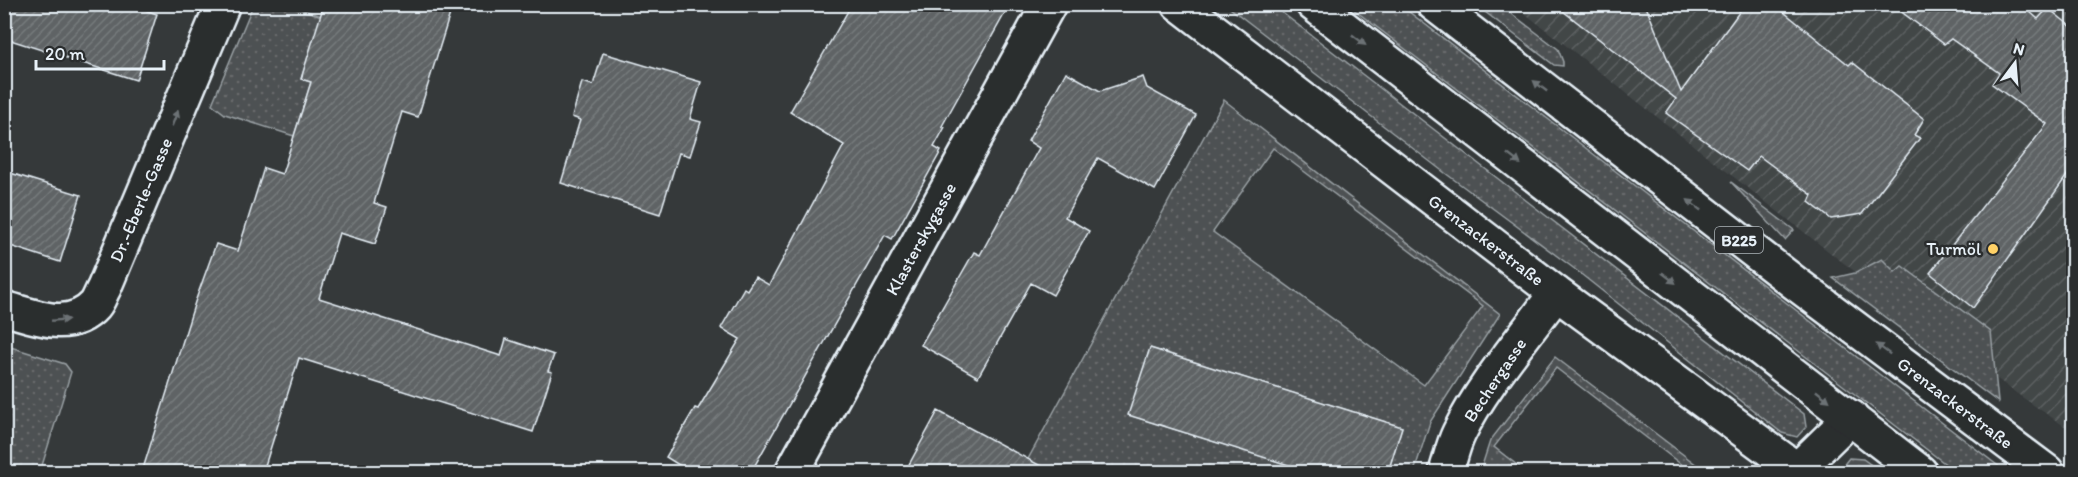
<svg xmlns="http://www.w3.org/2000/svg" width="2078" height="477" viewBox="0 0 2078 477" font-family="Itim,sans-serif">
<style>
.industrial{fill:url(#industrial-furrows)}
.grass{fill:url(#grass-dots);stroke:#9aa1a5;stroke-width:1.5;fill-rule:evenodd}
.building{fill:url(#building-hatch);stroke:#e8f1f8;stroke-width:1.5}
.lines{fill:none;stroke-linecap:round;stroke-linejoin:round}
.street-casing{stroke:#e8f1f8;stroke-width:38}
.primary-casing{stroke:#e8f1f8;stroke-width:38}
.street{stroke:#2a2d2e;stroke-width:33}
.primary{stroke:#2a2d2e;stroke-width:33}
.oneway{fill:#6c7275}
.poi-dot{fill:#ffd166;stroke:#2a2d2e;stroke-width:2}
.labels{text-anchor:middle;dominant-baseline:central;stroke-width:5;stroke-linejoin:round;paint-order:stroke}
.shield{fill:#2a2d2e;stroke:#afb6bb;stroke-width:1.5}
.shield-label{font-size:16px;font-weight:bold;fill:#e8f1f8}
.street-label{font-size:18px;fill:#e8f1f8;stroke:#2a2d2e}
.poi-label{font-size:18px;fill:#e8f1f8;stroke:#2a2d2e;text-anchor:end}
</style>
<defs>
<pattern id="industrial-furrows" width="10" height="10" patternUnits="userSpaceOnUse" patternTransform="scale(1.5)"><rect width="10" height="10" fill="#424647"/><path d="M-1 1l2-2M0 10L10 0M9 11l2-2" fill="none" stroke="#5d6162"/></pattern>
<pattern id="grass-dots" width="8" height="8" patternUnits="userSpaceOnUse" patternTransform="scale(1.5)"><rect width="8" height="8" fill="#4d5152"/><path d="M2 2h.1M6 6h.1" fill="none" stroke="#676a6c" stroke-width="1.8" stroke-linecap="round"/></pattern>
<pattern id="building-hatch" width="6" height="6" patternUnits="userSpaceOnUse" patternTransform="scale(1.5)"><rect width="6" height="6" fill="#5f6365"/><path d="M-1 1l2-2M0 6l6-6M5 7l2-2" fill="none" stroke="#767a7c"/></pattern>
</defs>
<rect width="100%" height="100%" fill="#35393a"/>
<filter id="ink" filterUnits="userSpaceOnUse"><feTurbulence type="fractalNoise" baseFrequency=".0167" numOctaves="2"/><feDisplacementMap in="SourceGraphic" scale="12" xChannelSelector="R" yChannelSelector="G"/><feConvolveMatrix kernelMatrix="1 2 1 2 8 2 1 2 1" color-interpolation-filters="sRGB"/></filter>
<g filter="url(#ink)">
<path class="industrial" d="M 1514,5 L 2073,5 L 2073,432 L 2016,393 L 1837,258 Z"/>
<path class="grass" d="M 253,5 L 288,5 L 331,19 L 312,44 L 301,79 L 311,82 L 294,136 L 225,114 L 212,104 Z
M 1226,5 L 1272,5 L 1804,414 L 1806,427 L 1797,437 L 1782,433 L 1572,267 L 1441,170 Z
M 1348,5 L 1400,5 L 2006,472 L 1956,472 Z
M 1476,5 L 1500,5 L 1558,49 L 1563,62 L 1563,66 L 1554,65 Z
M 1224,100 L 1500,314 L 1430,422 L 1414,472 L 1388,472 L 1402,427 L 1150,348 L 1129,415 L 1311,472 L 1021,472 ZM 1273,148 L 1483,306 L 1424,385 L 1213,232 Z
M 1731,182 L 1794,230 L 1785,240 Z
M 1882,259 L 1895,272 L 1902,266 L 1991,332 L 1998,402 L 1833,278 L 1855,273 Z
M 4,345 L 65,364 L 71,372 L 40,472 L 5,472 Z
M 1555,357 L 1706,472 L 1691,472 L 1556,368 L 1494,447 L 1526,472 L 1480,472 L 1490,441 Z
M 1849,458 L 1863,459 L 1881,472 L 1843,472 L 1842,467 Z"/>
<path class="building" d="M 4,4 L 127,4 L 157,14 L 136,80 L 4,38 Z
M 324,4 L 453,4 L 418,117 L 402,112 L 374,203 L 387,207 L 375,244 L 339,233 L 319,298 L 501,356 L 506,339 L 554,355 L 548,371 L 552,372 L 533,432 L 299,358 L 263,472 L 142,472 L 195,302 L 216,244 L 238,251 L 264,168 L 282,174 L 311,82 L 301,79 Z
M 852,4 L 1010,4 L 942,126 L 945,127 L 934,147 L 941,151 L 892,239 L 885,235 L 751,472 L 690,472 L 666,457 L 695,408 L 698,409 L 740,339 L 721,328 L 744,288 L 747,290 L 755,277 L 769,285 L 844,145 L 790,112 Z
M 1554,4 L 1645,4 L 1681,92 L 1745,4 L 1774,4 L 1849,65 L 1852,62 L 1924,119 L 1914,135 L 1920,138 L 1862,214 L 1831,219 L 1809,202 L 1812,195 L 1759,156 L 1747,171 L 1666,113 L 1676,99 Z
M 1891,4 L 2021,4 L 2038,19 L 2048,8 L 2073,28 L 2073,167 L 1973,308 L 1930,273 L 2047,124 L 1992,84 L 1999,73 L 1951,39 L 1944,44 Z
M 603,53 L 701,82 L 690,119 L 701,122 L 690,156 L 679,153 L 660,214 L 561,183 L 580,120 L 572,117 L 582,82 L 593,85 Z
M 1066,72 L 1100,91 L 1143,77 L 1147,88 L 1196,115 L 1155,190 L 1098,158 L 1065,217 L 1089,231 L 1053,295 L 1031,283 L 978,377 L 921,345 L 974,252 L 980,255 L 1039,148 L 1028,141 Z
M 4,171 L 81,195 L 60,262 L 4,244 Z
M 1150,348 L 1402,427 L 1388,472 L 1311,472 L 1128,415 Z
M 938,411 L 1052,472 L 905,472 Z"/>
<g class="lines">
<defs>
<path id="street" d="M 1179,4 L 1556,293 L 1800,472
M 4,308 C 34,316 70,333 95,305 C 99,300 101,293 104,288 L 223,4
M 1797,470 L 1851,417
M 792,472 L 1049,4
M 1446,472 C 1450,460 1453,445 1459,433 C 1481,387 1525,336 1556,293"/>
<path id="primary" d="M 1313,4 L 1920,472
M 1434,4 L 1795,283 L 2047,472"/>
</defs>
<use href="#street" class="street-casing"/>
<use href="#primary" class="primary-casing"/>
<use href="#street" class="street"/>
<use href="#primary" class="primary"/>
</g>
<defs><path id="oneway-solid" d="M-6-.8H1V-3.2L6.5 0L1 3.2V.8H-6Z" transform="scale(1.5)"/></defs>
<g class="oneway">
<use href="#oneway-solid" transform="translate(1359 40) rotate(38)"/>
<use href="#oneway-solid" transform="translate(1540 86) rotate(-142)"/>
<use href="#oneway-solid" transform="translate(175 118) rotate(-68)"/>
<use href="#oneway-solid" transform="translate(1514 159) rotate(38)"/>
<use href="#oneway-solid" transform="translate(1694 205) rotate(-142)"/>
<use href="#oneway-solid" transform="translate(1669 278) rotate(38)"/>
<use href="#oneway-solid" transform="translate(60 320) rotate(-5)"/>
<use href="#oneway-solid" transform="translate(1883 349) rotate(-143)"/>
<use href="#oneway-solid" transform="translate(1823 396) rotate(38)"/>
</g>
</g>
<circle class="poi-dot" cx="1993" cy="249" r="6"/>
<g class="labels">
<rect class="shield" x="1715" y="227" width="48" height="26" rx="4.5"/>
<g class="shield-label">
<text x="1739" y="240">B225</text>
</g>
<g class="street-label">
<text transform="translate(141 200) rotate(-67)">Dr.-Eberle-Gasse</text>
<text transform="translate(921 239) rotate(-61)">Klasterskygasse</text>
<text transform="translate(1486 240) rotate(37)">Grenzackerstraße</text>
<text transform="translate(1495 380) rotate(-56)">Bechergasse</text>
<text transform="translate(1955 403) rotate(37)">Grenzackerstraße</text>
</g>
<g class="poi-label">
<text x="1981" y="249">Turmöl</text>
</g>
</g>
<rect width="2078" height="477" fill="none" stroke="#2a2d2e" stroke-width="24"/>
<rect x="12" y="12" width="2054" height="453" fill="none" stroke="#e8f1f8" stroke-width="2" filter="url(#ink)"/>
<g transform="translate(2015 63) rotate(16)" stroke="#2a2d2e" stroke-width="4.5" paint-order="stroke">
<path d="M0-4.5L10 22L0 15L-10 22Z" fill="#e8f1f8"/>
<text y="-9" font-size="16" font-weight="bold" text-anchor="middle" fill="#e8f1f8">N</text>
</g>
<path d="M36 60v9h128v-9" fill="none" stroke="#e8f1f8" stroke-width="3"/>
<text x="45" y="60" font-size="18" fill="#e8f1f8" stroke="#2a2d2e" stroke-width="4.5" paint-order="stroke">20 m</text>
</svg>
